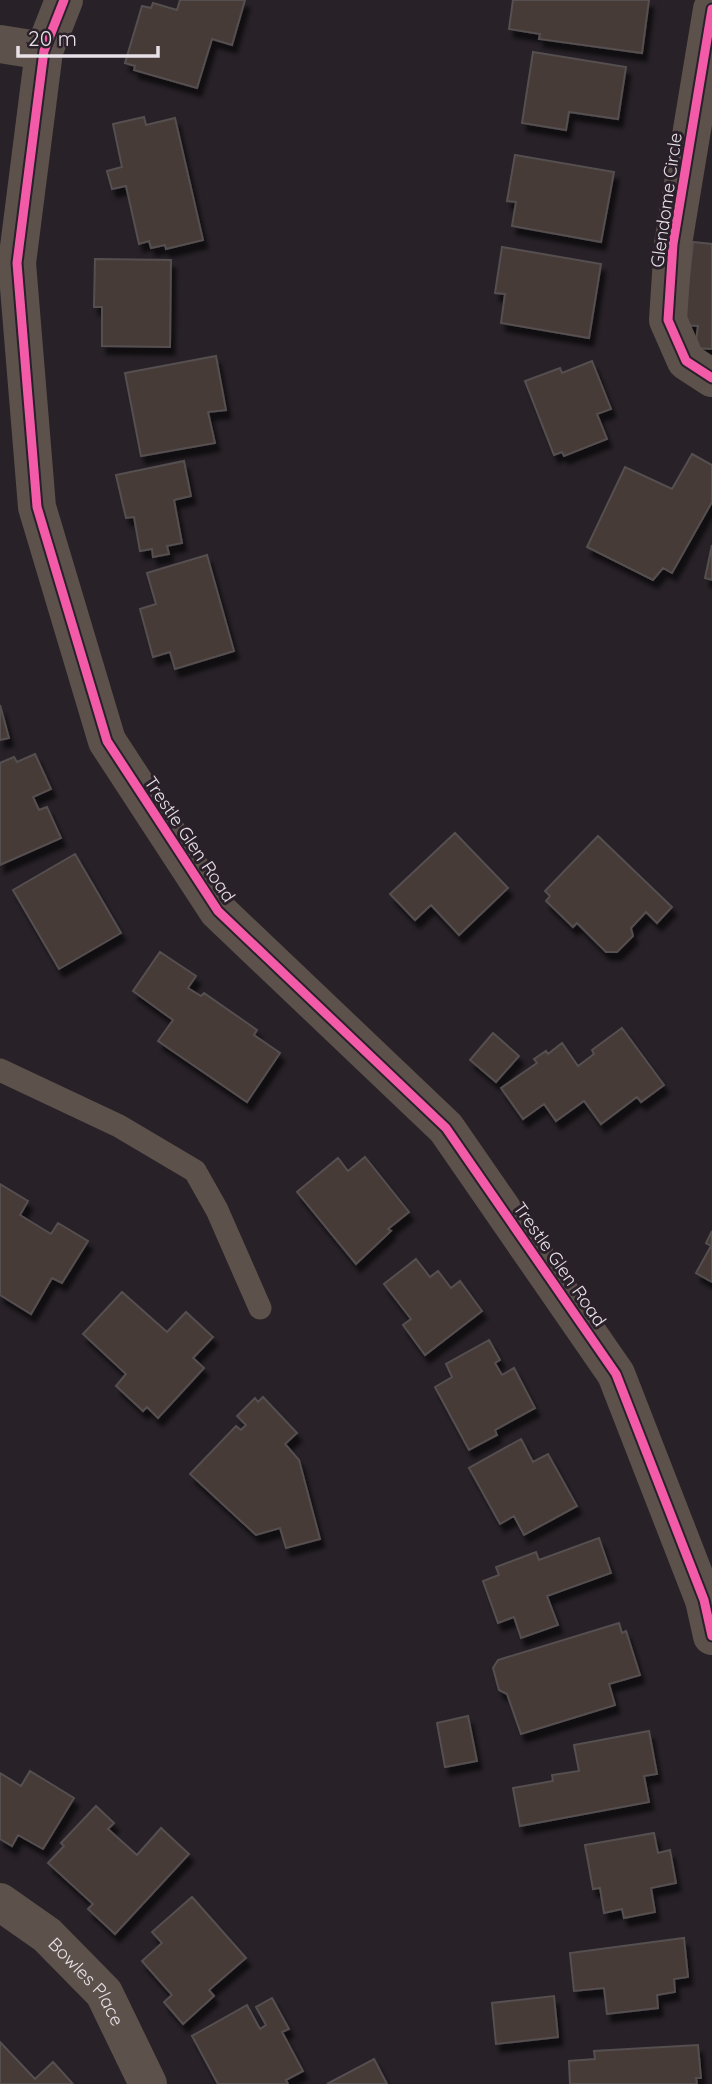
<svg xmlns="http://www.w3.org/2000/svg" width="712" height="2084" viewBox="0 0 712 2084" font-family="Quicksand,sans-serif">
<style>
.building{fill:#463a38;stroke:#554f50;stroke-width:2;filter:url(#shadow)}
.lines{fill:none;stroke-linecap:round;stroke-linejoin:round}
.service{stroke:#5d524b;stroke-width:23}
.minor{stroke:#5d524b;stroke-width:38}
.cycleway-casing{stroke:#2a202a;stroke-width:13}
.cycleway{stroke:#f35aa7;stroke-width:9}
.labels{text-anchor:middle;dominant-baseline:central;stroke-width:6;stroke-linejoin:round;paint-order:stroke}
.street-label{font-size:18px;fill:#e8e1e8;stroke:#2a202a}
</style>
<defs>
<filter id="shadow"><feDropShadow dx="4.5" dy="8" stdDeviation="2" flood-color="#0009"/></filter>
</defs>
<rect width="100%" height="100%" fill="#282228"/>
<path class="building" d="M 180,0 L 245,0 L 232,45 L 212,39 L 197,88 L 134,70 L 135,66 L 125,63 L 142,6 L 151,8 L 153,3 L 177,10 Z
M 513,0 L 649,0 L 642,53 L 539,39 L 540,34 L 509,29 Z
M 533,52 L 626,67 L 618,119 L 569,112 L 566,130 L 522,123 Z
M 144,117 L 146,125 L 175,118 L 203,240 L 166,249 L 165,245 L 151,248 L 149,241 L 139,244 L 126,186 L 112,189 L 107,171 L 122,167 L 113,124 Z
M 515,155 L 614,172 L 601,242 L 512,226 L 516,202 L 507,201 Z
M 693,242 L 712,244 L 712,349 L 695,348 L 698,326 L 684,325 Z
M 502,247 L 601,264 L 589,338 L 501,323 L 505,294 L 495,293 Z
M 95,259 L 171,260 L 170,347 L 102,346 L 102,307 L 94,307 Z
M 216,356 L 226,410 L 208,412 L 215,443 L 141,456 L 125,373 Z
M 592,361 L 611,409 L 597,414 L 607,439 L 564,456 L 562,452 L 554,455 L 525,381 L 560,368 L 562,373 Z
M 692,454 L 712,465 L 712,502 L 672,573 L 663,568 L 653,580 L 587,547 L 625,467 L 672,489 Z
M 184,461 L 191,496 L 174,500 L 182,543 L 167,546 L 169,554 L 153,557 L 152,549 L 140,551 L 134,517 L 126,518 L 116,475 Z
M 712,545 L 712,580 L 705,578 Z
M 207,555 L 234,651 L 175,669 L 170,652 L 153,657 L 140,609 L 156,604 L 147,573 Z
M 0,705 L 9,738 L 0,740 Z
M 35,754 L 51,789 L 33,797 L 39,810 L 47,807 L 61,838 L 0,865 L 0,763 L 14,757 L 17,762 Z
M 455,833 L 508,888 L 459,935 L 431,905 L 415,920 L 390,894 Z
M 598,836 L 672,907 L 657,923 L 646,912 L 631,928 L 633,936 L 617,952 L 606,952 L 577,923 L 573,927 L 546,901 L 550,896 L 545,891 Z
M 75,854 L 121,933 L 59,969 L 13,890 Z
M 160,952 L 196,976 L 188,988 L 201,996 L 204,993 L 257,1030 L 254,1035 L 280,1053 L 247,1102 L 158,1041 L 173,1020 L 133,991 Z
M 622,1028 L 664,1085 L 641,1102 L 637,1097 L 601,1124 L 584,1101 L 556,1121 L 544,1104 L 523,1119 L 501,1088 L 537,1063 L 534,1059 L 546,1051 L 548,1054 L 562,1043 L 578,1066 L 594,1054 L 592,1050 Z
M 493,1033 L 519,1056 L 496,1082 L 470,1060 Z
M 365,1157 L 409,1212 L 388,1229 L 391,1231 L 356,1264 L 297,1192 L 338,1158 L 348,1171 Z
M 0,1184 L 28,1201 L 20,1215 L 51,1234 L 58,1223 L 88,1241 L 62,1283 L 52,1278 L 31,1314 L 0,1295 Z
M 712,1231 L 712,1282 L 696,1273 L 711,1246 L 706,1243 Z
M 416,1259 L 430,1277 L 438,1271 L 451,1288 L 460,1281 L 482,1311 L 425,1355 L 403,1325 L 411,1319 L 384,1284 Z
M 122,1292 L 167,1332 L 186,1312 L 213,1337 L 193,1358 L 204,1368 L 158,1418 L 147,1407 L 143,1411 L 116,1386 L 126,1374 L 83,1334 Z
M 489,1340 L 500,1360 L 495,1363 L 502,1375 L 514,1368 L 535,1408 L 495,1430 L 497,1435 L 469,1450 L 435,1387 L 452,1377 L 446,1364 Z
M 263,1397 L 297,1433 L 285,1444 L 299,1460 L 320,1539 L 286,1548 L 280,1528 L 256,1535 L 190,1474 L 236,1426 L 241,1430 L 246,1425 L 237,1416 L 255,1398 L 258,1402 Z
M 521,1439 L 533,1462 L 548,1454 L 577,1506 L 524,1535 L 514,1516 L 500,1524 L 469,1468 Z
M 599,1538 L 611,1573 L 547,1596 L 558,1625 L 521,1638 L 514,1617 L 498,1623 L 483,1581 L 499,1575 L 496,1567 L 536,1552 L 539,1560 Z
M 619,1623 L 622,1633 L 626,1631 L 640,1675 L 609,1684 L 615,1705 L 521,1734 L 507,1694 L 499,1690 L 493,1668 L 498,1660 Z
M 468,1716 L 477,1761 L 445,1767 L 437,1723 Z
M 649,1731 L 657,1774 L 644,1776 L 649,1802 L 520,1826 L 513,1788 L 553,1781 L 552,1775 L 579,1771 L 574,1745 Z
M 30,1771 L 74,1798 L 43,1849 L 18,1835 L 12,1846 L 0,1839 L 0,1773 L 21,1786 Z
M 96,1806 L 114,1823 L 108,1829 L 137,1855 L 161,1828 L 189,1854 L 115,1934 L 88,1909 L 93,1904 L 48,1863 L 64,1846 L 61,1843 Z
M 654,1833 L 658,1853 L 670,1850 L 676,1883 L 651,1888 L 655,1912 L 624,1918 L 622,1909 L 604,1913 L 600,1888 L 593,1889 L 585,1845 Z
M 192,1897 L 246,1958 L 209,1990 L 214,1996 L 183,2024 L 164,2002 L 172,1995 L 142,1961 L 162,1943 L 152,1932 Z
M 684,1938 L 688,1977 L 674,1979 L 675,1992 L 657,1995 L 658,2008 L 607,2014 L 604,1988 L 574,1991 L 570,1953 Z
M 554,1996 L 558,2037 L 496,2044 L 492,2003 Z
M 272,1998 L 289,2029 L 282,2032 L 303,2071 L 286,2080 L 288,2084 L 218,2084 L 192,2036 L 247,2005 L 260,2029 L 266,2025 L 256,2007 Z
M 0,2042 L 35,2079 L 53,2062 L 73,2084 L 0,2084 Z
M 698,2045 L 701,2078 L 696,2078 L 697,2084 L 570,2084 L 569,2061 L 595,2059 L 594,2051 Z
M 374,2059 L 387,2084 L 327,2084 Z"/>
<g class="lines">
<path class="service" d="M 0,1070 L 119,1126 L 195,1171 L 217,1210 L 260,1308"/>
<g class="minor">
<path d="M 64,0 L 44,51 L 17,263 L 37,507 L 107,741 L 218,911 L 446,1128 L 616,1374 L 704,1600 L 712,1636"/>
<path d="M 712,9 L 673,244 L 668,320 L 686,361 L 712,378"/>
<path d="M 0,44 L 44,51"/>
<path id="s1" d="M 0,1902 L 47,1935 L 104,1993 L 148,2084"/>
</g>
<defs>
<path id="cycleway" d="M 64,0 L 44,51 L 17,263 L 37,507 L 107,741 L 218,911 L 446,1128 L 616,1374 L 704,1600 L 712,1636
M 712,9 L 673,244 L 668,320 L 686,361 L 712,378"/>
</defs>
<use href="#cycleway" class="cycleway-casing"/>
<use href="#cycleway" class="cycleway"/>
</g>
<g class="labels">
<g class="street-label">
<text transform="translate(666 200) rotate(-82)">Glendome Circle</text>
<text transform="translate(190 839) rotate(56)">Trestle Glen Road</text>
<text transform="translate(560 1264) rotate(55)">Trestle Glen Road</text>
<text stroke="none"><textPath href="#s1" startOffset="119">Bowles Place</textPath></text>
</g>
</g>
<path d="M18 46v10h140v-10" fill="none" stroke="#e8e1e8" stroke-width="3.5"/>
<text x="28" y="46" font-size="21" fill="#e8e1e8" stroke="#2a202a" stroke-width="5" paint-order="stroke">20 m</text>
</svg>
